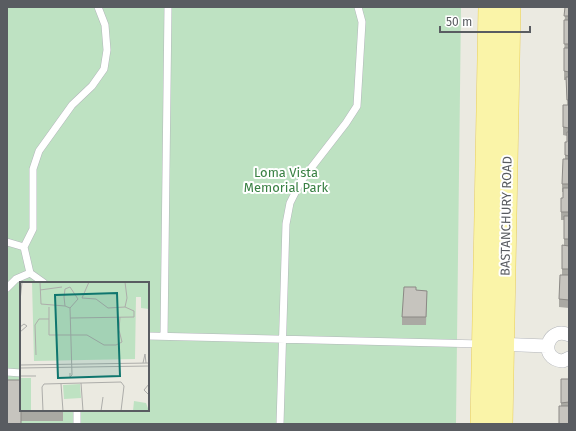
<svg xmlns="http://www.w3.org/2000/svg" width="576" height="431" viewBox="0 0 576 431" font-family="'Fira Sans',sans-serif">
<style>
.green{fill:#bee2c2;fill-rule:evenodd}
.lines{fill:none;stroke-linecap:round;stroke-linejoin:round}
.service-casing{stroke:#b3b6bb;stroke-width:8}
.minor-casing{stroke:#b3b6bb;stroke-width:14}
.primary-casing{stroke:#e8ce5d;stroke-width:22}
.service{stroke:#fff;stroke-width:7}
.minor{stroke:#fff;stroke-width:13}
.primary{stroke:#faf4a8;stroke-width:21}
.wall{fill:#aaa9a3}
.building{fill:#c6c4be;stroke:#8b8985}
.labels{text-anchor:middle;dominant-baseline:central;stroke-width:4;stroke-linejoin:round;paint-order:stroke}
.park-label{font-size:13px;fill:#398043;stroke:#fff}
.street-label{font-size:13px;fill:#595c61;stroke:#fff}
.inset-road{fill:none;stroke:#adadaa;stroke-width:1}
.view{fill:#0f766e;fill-opacity:0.15;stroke:#0f766e;stroke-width:2}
.inset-edge{fill:none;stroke:#595c61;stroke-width:2}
</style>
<rect width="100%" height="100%" fill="#ebeae1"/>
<path class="green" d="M 7,7 L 461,7 L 456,424 L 7,424 ZM 21,283 L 148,283 L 148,410 L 21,410 Z"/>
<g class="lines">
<defs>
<path id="service" d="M 7,242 L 24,247 L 33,229 L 33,169 L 39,151 L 72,105 L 92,86 L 104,69 L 107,50 L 105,25 L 98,7
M 24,247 L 30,273
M 7,288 L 16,279 L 30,273 L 44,283
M 148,336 L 482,344
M 164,336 L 168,7
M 7,372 L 21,373
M 77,424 L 77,410
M 280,424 L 286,224 L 290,203 L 301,181 L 346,123 L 357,106 L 362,22 L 358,7"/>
<path id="minor" d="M 569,335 C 548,325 537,359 563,361 L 569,358
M 497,344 L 547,346"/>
<path id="primary" d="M 481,424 L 489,7
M 502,424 L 510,7"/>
</defs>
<use href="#service" class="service-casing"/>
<use href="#minor" class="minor-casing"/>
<use href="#primary" class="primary-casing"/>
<use href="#service" class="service"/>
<use href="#minor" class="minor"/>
<use href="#primary" class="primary"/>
</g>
<path class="wall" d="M 565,7 L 569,7 L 569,308 L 559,307 L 559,299 L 562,275 L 562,245 L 564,245 L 564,220 L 561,220 L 561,198 L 563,198 L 563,192 L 562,192 L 562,184 L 565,159 L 565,142 L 567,142 L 567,136 L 563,135 L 563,105 L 567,105 L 566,80 L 564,80 Z
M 416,290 L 427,291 L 426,325 L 402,325 L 402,317 Z
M 561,379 L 569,379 L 569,424 L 561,406 Z
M 21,410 L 63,410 L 63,421 L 21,421 Z"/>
<path class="building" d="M 565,7 L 569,7 L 569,16 L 564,16 Z
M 564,20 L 569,20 L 569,44 L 564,44 Z
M 564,48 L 569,48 L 569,72 L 564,71 Z
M 566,77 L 569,77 L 569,100 L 567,100 Z
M 563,105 L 569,105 L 569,128 L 563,127 Z
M 567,132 L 569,132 L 569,156 L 565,155 L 565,142 L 567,142 Z
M 563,159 L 569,159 L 569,184 L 562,184 Z
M 563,188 L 569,188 L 569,212 L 561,212 L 561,198 L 563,198 Z
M 564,216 L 569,216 L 569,239 L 564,239 Z
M 562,245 L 569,246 L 569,269 L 562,269 Z
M 560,275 L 569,275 L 569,300 L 559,299 Z
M 404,287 L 416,287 L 416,290 L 427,291 L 426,317 L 402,317 Z
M 561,379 L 569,379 L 569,402 L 561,403 Z
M 7,380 L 21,380 L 21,410 L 63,410 L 21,411 L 21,424 L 7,424 Z
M 559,406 L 569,406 L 569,424 L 559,424 Z"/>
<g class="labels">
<g class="park-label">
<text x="286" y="172">Loma Vista<tspan x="286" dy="15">Memorial Park</tspan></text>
</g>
<g class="street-label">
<text transform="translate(506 216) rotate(-89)">BASTANCHURY ROAD</text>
</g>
</g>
<g transform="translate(20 282)">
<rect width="129" height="129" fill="#ebeae1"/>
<path d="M 12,0 L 129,0 L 129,27 L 121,26 L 121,15 L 116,15 L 115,77 L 14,79 ZM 0,96 L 11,96 L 11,129 L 0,129 ZM 60,102 L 61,116 L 44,117 L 43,103 ZM 114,119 L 126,121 L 129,129 L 113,129 Z" fill="#bee2c2"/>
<path class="inset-road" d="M 20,0 L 21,22 L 45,24M 50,5 L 58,17 L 50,26 L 45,24 L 44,15 L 45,7 ZM 20,8 L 42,5M 0,19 L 2,0M 29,25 L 29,53 L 67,53 L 84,63 L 96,63 L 102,60 L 99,48 L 100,35M 105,25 L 107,16 L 105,0M 50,26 L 52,93 L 50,95 L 50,91M 50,36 L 114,35 L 114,29 L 105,25 L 88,26 L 76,17 L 62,16 L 69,0M 0,45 L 4,42 L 7,44 L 0,50M 16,73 L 15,43 L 19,37 L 29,37M 123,81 L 125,72 L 126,81M 0,83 L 129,81M 0,86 L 129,84M 0,94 L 16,94M 61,101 L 63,129M 41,102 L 43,129M 129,102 L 124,108 L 129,113M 23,129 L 22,105 L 24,102 L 101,100 L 104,104 L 101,129M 81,129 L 83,115"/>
<path class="view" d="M 97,11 L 100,94 L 38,96 L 35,13 Z"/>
<rect width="129" height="129" class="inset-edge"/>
</g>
<rect width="576" height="431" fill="none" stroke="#595c61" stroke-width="16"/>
<path d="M440 26v6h90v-6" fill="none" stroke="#595c61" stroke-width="2"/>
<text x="446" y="26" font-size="12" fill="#595c61" stroke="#ffffff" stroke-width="3" paint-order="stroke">50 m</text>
</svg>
